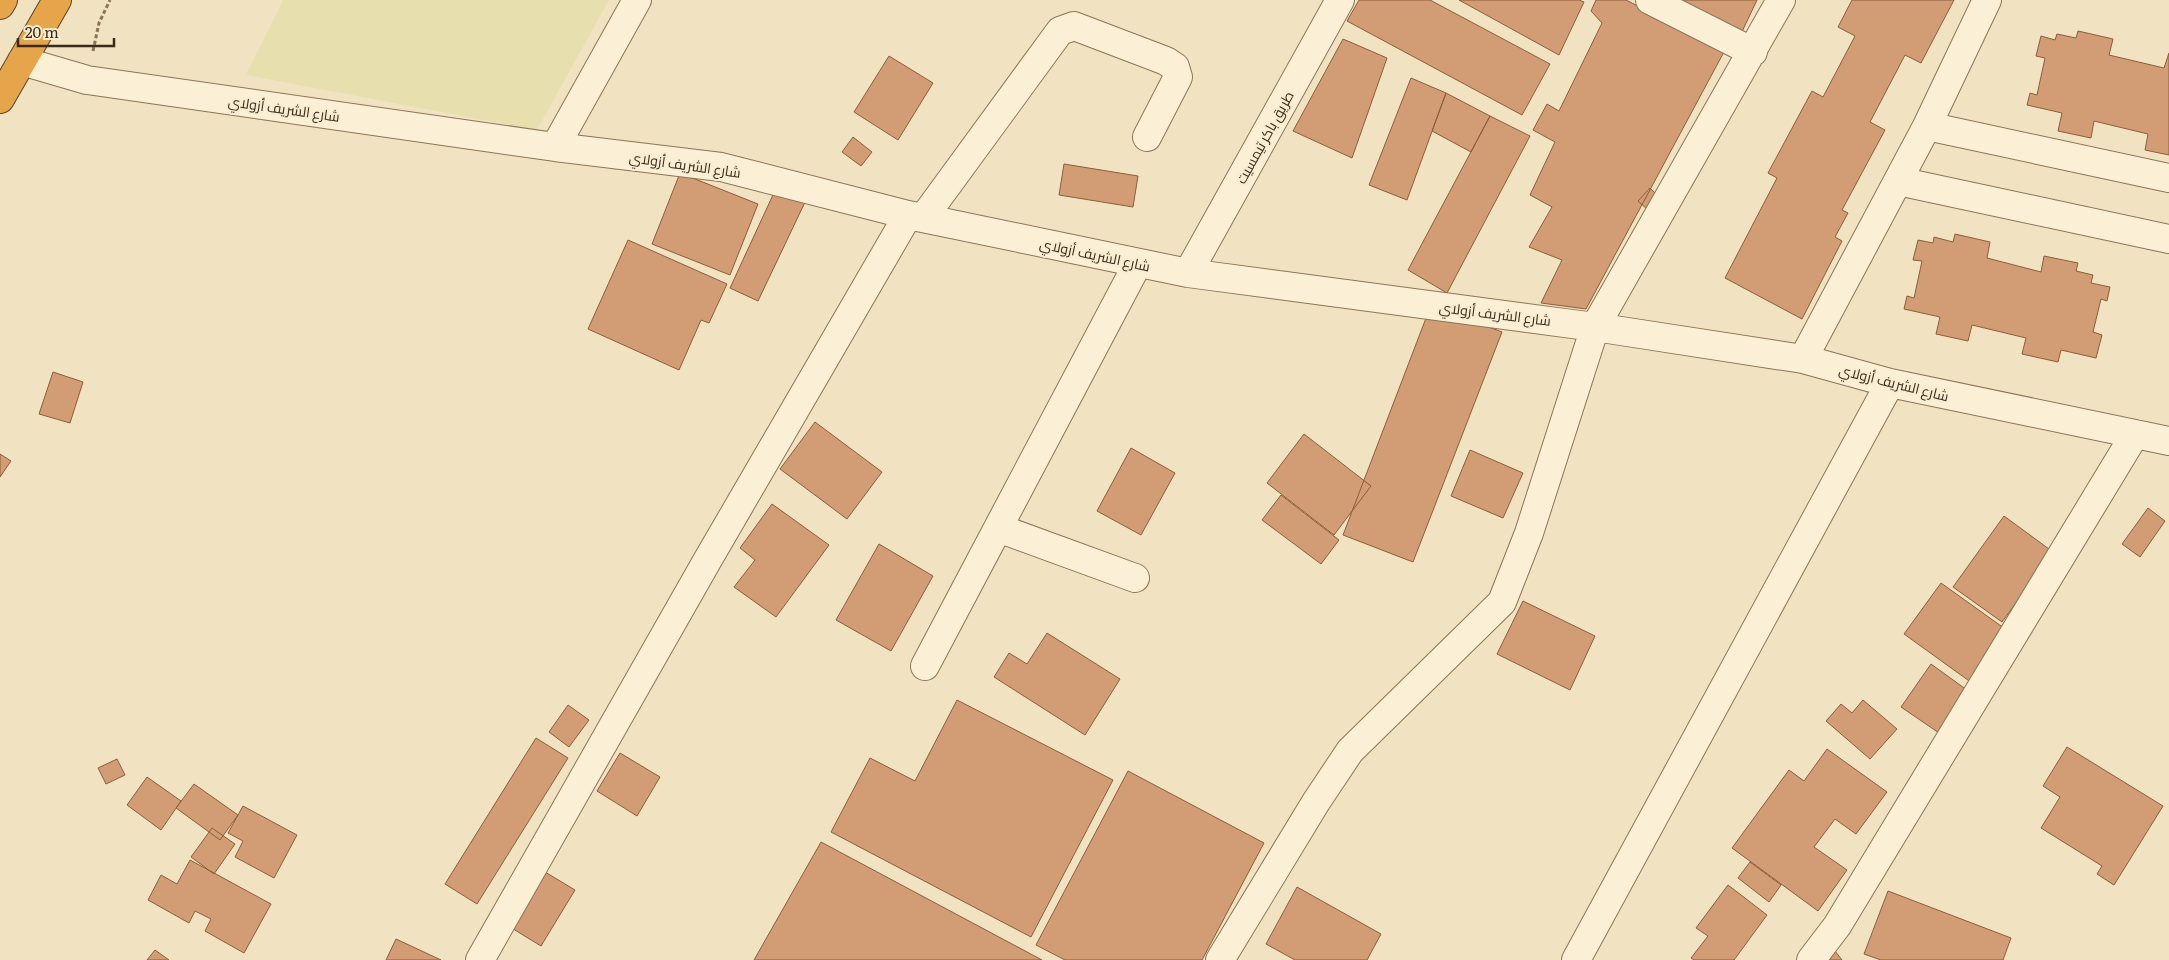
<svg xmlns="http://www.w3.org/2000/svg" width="2169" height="960" viewBox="0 0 2169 960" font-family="Literata,Cairo,serif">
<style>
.farmland{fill:#e7dfae}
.building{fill:#d29d74;stroke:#8d5d3b}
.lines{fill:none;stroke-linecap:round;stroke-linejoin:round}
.minor-casing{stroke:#8c7457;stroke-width:30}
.highway-casing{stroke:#59422c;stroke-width:30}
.path{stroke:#8c7457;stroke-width:3;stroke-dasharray:4 2.5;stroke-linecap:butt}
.minor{stroke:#fbf0d5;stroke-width:28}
.highway{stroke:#e6a54b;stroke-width:28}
.labels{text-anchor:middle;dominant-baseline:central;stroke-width:4;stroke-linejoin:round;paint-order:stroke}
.street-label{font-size:14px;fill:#3a2b1c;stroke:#f8edd1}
</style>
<rect width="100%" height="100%" fill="#f1e3c1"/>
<path class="farmland" d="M 283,0 L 609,0 L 537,130 L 246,75 Z"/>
<path class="building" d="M 1359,0 L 1430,0 L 1550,64 L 1522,115 L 1347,21 Z
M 1459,0 L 1579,0 L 1584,2 L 1559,55 Z
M 1596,0 L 1626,0 L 1725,50 L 1586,309 L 1541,303 L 1562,260 L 1529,247 L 1552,207 L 1530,195 L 1555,142 L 1533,130 L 1547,104 L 1559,111 L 1602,23 L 1591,11 Z
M 1661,0 L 1757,0 L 1739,38 Z
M 1852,0 L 1954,0 L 1921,63 L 1905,55 L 1870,122 L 1885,130 L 1842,210 L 1848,213 L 1835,237 L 1842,241 L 1802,319 L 1725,278 L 1777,178 L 1768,173 L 1812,91 L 1823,97 L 1855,36 L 1838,27 Z
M 2078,31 L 2113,39 L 2109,55 L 2164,68 L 2169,53 L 2169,155 L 2145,150 L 2148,134 L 2094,121 L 2091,138 L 2058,131 L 2062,113 L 2027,105 L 2030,93 L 2037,95 L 2045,58 L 2036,56 L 2041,36 L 2055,40 L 2057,34 L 2076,38 Z
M 1343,39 L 1387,58 L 1352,158 L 1293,131 Z
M 889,56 L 933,83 L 898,140 L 854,112 Z
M 1411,78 L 1446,93 L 1407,200 L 1369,185 Z
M 1446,93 L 1490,116 L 1471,152 L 1432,131 Z
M 1490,116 L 1530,136 L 1447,293 L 1408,270 Z
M 853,137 L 872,152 L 861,166 L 842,152 Z
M 1064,164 L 1138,176 L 1133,207 L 1059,195 Z
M 680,173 L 758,204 L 730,275 L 652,244 Z
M 778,184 L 807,198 L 758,301 L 730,288 Z
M 1650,188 L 1659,197 L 1648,210 L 1638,201 Z
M 1955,234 L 1990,242 L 1987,258 L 2041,272 L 2044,256 L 2078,263 L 2076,271 L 2093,275 L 2091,283 L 2110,287 L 2107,301 L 2101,299 L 2093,332 L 2102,335 L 2096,358 L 2061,350 L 2058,362 L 2022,354 L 2026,338 L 1972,325 L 1968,341 L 1936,334 L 1940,317 L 1904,309 L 1907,296 L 1914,298 L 1922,261 L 1913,260 L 1918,240 L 1933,243 L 1934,237 L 1953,242 Z
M 628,240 L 727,284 L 709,323 L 701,320 L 679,370 L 588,329 Z
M 1431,305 L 1502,332 L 1413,562 L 1343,535 Z
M 53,372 L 83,382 L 70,423 L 39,414 Z
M 815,422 L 882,472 L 847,519 L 780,469 Z
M 1304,434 L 1371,486 L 1334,535 L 1267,483 Z
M 1131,448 L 1175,473 L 1141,535 L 1097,511 Z
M 1470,450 L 1523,473 L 1503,518 L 1451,496 Z
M 0,454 L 11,461 L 0,477 Z
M 1281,495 L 1339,540 L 1321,564 L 1262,520 Z
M 772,504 L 829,545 L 776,617 L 734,587 L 755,560 L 740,548 Z
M 2148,508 L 2165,521 L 2140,557 L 2122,544 Z
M 2004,516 L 2053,552 L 2002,622 L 1953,587 Z
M 879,544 L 933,576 L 891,651 L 836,620 Z
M 1941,583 L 2008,631 L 1972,683 L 1904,634 Z
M 1523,601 L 1595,636 L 1570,690 L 1497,654 Z
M 1047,633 L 1120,679 L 1085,735 L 994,677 L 1009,653 L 1027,664 Z
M 1931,664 L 1971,693 L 1942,735 L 1901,707 Z
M 957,700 L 1113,780 L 1031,937 L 831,832 L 870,758 L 915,781 Z
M 1863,700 L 1897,729 L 1870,759 L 1826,721 L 1841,704 L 1852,713 Z
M 568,705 L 589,720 L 569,747 L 549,732 Z
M 536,738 L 568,758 L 477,904 L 445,884 Z
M 2067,747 L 2163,806 L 2114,885 L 2097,874 L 2102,866 L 2041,828 L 2060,797 L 2043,786 Z
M 1827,749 L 1887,792 L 1856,834 L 1835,819 L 1814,847 L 1847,870 L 1818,911 L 1732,848 L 1789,770 L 1804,781 Z
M 620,753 L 660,777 L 637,816 L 597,791 Z
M 117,759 L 125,775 L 106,784 L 98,768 Z
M 1128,771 L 1264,843 L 1202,960 L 1065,960 L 1036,945 Z
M 147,777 L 181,801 L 161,830 L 127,805 Z
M 194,784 L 238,815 L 220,840 L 176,808 Z
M 243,806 L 297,835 L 274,878 L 235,857 L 243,841 L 228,833 Z
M 212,828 L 235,844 L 214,874 L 191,857 Z
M 821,842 L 1042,960 L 754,960 Z
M 190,860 L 271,904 L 244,953 L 205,931 L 211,919 L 195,911 L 189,923 L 148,900 L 161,875 L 177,884 Z
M 1750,862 L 1781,885 L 1769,902 L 1738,878 Z
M 545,872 L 575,890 L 541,946 L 510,927 Z
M 1728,885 L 1767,915 L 1734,960 L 1694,960 L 1691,958 L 1708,936 L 1696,928 Z
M 1297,887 L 1381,934 L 1367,960 L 1295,960 L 1266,944 Z
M 1888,891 L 2011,938 L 2003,960 L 1881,960 L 1864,954 Z
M 396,939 L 441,960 L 386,960 Z
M 155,950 L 169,960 L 147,960 Z
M 1835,951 L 1842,960 L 1823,960 Z"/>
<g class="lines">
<defs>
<path id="minor" d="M 1650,0 L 1753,52
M 22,61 L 87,80 L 555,147 L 721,167 L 908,215 L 1188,273 L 1595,327 L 1803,359 L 1890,383 L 2169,441
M 1927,126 L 2169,178
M 555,147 L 637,0
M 1898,181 L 2169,239
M 924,217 L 1060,31 L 1074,26 L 1166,61 L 1175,67 L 1178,77 L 1147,137
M 1188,273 L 1340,0
M 1803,359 L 1927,126 L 1987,0
M 998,528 L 1135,578
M 925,666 L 1138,263
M 480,960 L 707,561 L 908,215
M 1220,960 L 1316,802 L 1350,751 L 1502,602 L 1529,533 L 1595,327 L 1781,0
M 1576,960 L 1890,383
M 1811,960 L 1837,926 L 2135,434"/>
<path id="highway" d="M 0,5 L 3,0
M 0,99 L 57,0"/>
</defs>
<use href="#minor" class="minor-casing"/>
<use href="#highway" class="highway-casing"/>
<path class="path" d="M 93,51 L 99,23 L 110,0"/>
<use href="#minor" class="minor"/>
<use href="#highway" class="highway"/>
</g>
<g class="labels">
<g class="street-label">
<text transform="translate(284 108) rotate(8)">شارع الشريف أزولاي</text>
<text transform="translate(1264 137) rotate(-61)">طريق باكر تيمسيت</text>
<text transform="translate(685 164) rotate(8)">شارع الشريف أزولاي</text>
<text transform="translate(1095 254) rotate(12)">شارع الشريف أزولاي</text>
<text transform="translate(1495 313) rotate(7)">شارع الشريف أزولاي</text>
<text transform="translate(1894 382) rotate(14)">شارع الشريف أزولاي</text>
</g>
</g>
<path d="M18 38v8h96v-8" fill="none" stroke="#3a2b1c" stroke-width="2.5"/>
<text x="25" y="38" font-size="15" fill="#3a2b1c" stroke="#f8edd1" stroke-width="4" paint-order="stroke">20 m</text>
</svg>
